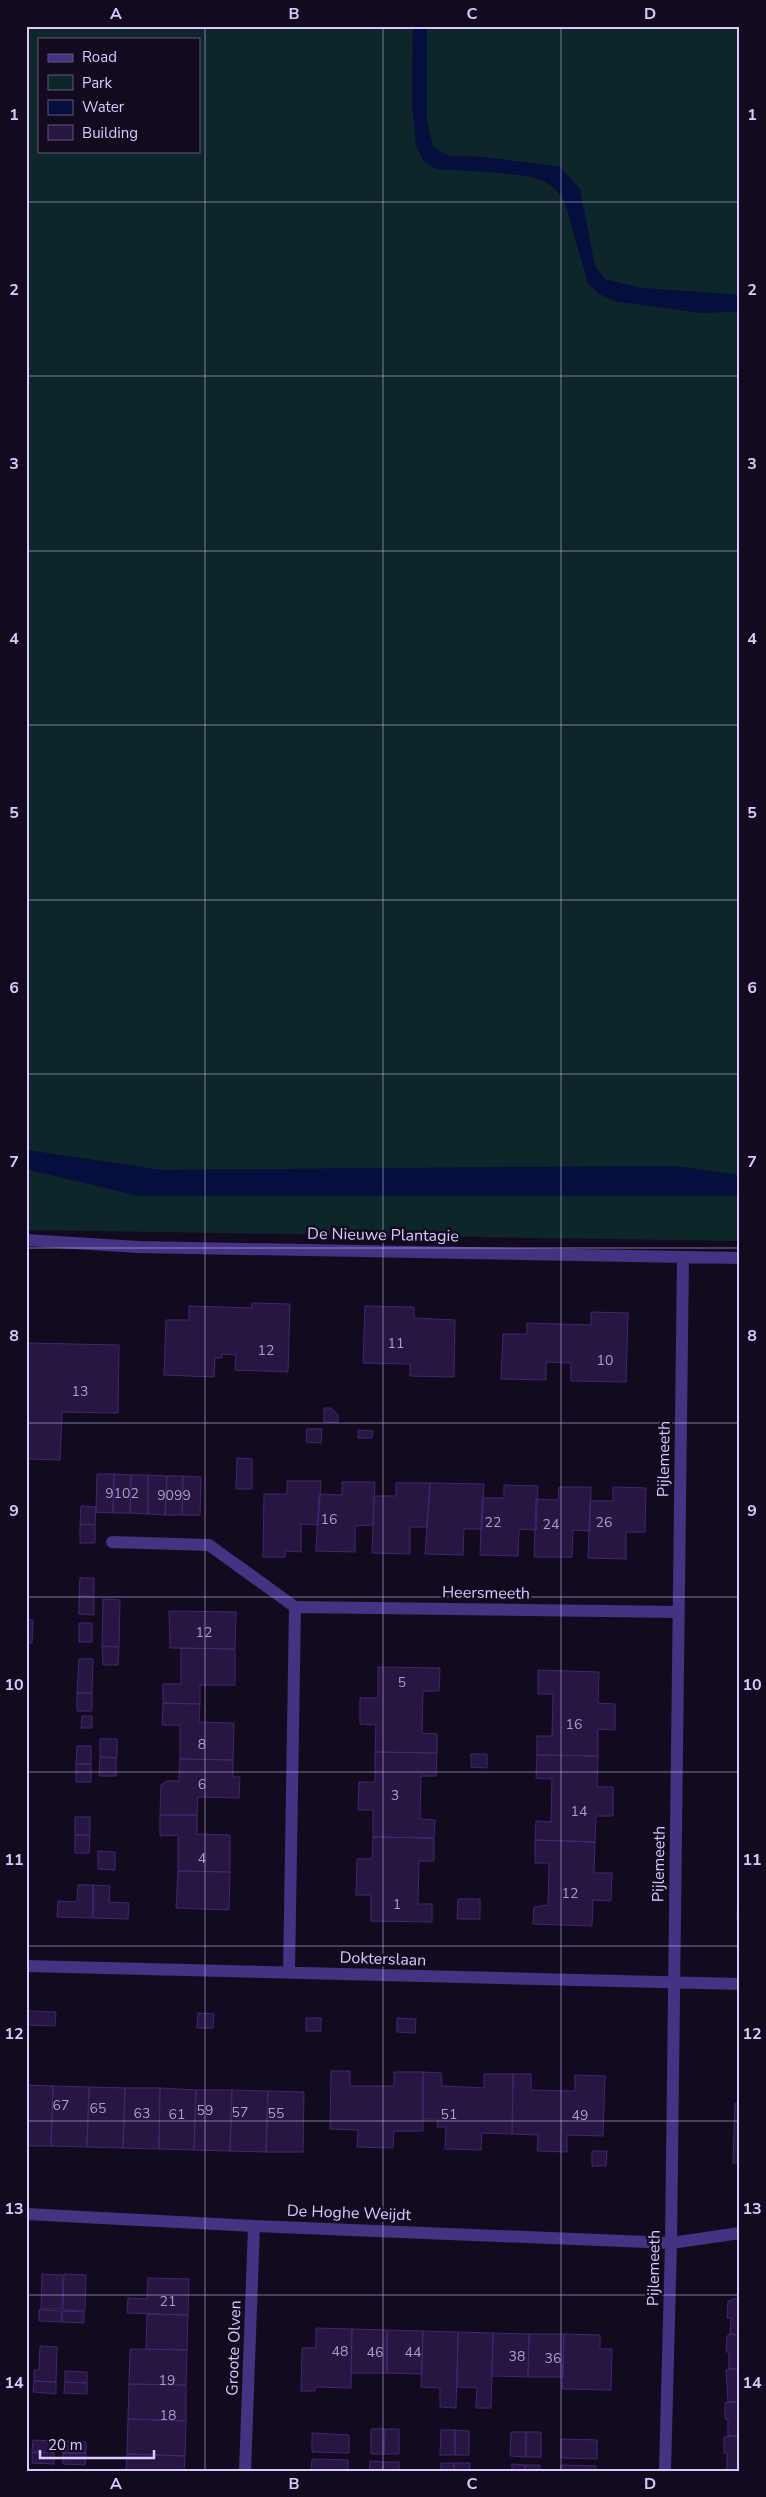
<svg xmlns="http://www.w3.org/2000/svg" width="766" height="2497" viewBox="0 0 766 2497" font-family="'Nunito Sans',sans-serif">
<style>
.green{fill:#0d262a;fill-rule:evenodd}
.water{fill:#050f3e}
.building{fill:#271542;stroke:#422670}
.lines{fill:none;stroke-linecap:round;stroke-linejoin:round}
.service{stroke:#443282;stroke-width:12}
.pedestrian{stroke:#443282;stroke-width:12}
.minor{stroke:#443282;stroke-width:12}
.grid{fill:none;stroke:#d9c9ff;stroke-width:1;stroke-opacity:0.55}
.labels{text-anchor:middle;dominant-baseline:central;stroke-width:5;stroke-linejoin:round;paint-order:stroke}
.number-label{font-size:14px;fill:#ac9cd0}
.street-label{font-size:16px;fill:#d9c9ff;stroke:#120b20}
.neatline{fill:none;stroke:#d9c9ff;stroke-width:2}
.grid-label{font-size:16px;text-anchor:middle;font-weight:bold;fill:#d9c9ff}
</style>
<rect width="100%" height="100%" fill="#120b20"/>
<path class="green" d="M 26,26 L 413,26 L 412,102 L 416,145 L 424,161 L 532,177 C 548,182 556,187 565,202 L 588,283 L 598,293 L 614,301 L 703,313 L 740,311 L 740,1175 L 673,1166 L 161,1170 L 26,1150 ZM 39,39 L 199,39 L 199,151 L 39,151 Z
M 427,26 L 740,26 L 740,295 L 641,288 L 605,280 L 595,266 L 590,245 L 560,167 L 483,157 L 449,156 L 433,147 L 427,121 Z
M 26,1169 L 140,1196 L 740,1196 L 740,1241 L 26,1230 Z"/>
<path class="water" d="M 413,26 L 427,26 L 427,121 L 433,147 L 449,156 L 483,157 L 560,167 L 580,189 L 595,266 L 605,279 L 641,288 L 740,295 L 740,311 L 703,313 L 614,301 L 598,293 L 588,283 L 565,202 C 560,194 556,186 547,182 C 530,172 459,171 436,169 L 424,161 L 416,145 L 412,102 Z
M 26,1150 L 161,1170 L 673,1166 L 740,1175 L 740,1196 L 140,1196 L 26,1169 Z"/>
<path class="building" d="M 252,1303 L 290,1304 L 288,1372 L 235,1370 L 236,1355 L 222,1354 L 222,1358 L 215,1358 L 214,1377 L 164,1375 L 166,1320 L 189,1320 L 189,1306 L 252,1308 Z
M 365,1306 L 414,1307 L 414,1318 L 455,1320 L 454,1377 L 410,1376 L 410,1364 L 363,1363 Z
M 591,1312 L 628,1313 L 626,1382 L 571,1381 L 571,1363 L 546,1362 L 546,1380 L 501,1379 L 503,1334 L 527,1334 L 527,1323 L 591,1325 Z
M 26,1343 L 119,1345 L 118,1413 L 62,1412 L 60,1460 L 26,1459 Z
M 324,1408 L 331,1408 L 338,1415 L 338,1422 L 324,1422 Z
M 307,1429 L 322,1429 L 321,1443 L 306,1442 Z
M 358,1430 L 373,1431 L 372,1438 L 358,1438 Z
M 237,1458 L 252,1459 L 252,1489 L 236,1489 Z
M 97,1474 L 114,1474 L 113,1513 L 96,1512 Z
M 114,1474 L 131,1475 L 130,1513 L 113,1513 Z
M 131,1475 L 148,1475 L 148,1514 L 130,1513 Z
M 148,1475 L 167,1476 L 165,1515 L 148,1514 Z
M 167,1476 L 183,1476 L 182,1515 L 165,1515 Z
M 183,1476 L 201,1477 L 200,1515 L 182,1515 Z
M 287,1481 L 321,1481 L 318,1525 L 301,1524 L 301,1552 L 286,1551 L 285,1557 L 263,1557 L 264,1494 L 287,1494 Z
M 342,1482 L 375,1482 L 373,1525 L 355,1526 L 355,1552 L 316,1551 L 319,1494 L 342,1495 Z
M 396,1483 L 430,1483 L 427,1527 L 410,1527 L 410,1554 L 372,1553 L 374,1496 L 396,1496 Z
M 430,1483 L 484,1484 L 482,1529 L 464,1529 L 463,1555 L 425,1554 Z
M 504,1485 L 538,1486 L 536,1530 L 519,1529 L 518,1556 L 480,1555 L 482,1498 L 504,1498 Z
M 559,1487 L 591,1487 L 590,1531 L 573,1530 L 572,1557 L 534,1557 L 536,1499 L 558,1500 Z
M 613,1487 L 646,1488 L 645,1532 L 626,1532 L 626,1559 L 588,1558 L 590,1501 L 613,1501 Z
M 81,1506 L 96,1507 L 95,1525 L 80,1524 Z
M 80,1524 L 95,1525 L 95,1543 L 80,1543 Z
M 80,1578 L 94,1578 L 94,1597 L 79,1596 Z
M 79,1596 L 94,1597 L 94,1615 L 79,1614 Z
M 103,1599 L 120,1600 L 119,1647 L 102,1646 Z
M 169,1611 L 236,1612 L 235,1649 L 170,1648 Z
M 26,1620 L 33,1620 L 32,1643 L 26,1643 Z
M 79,1623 L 92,1623 L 92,1642 L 79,1642 Z
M 102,1646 L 119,1647 L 118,1665 L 103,1665 Z
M 181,1648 L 235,1649 L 235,1685 L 200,1685 L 200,1704 L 163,1703 L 163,1684 L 181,1684 Z
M 79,1659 L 93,1659 L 92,1693 L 77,1693 Z
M 378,1667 L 440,1668 L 439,1691 L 423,1691 L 422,1733 L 437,1734 L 437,1753 L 375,1752 L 376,1725 L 360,1724 L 360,1698 L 378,1698 Z
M 538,1670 L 599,1672 L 598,1703 L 615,1704 L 615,1730 L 598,1729 L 598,1756 L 537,1755 L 537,1736 L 552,1736 L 553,1694 L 538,1694 Z
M 77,1693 L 92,1693 L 92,1711 L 77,1711 Z
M 163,1703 L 200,1704 L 199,1722 L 234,1723 L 233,1760 L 180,1759 L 180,1725 L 162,1725 Z
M 82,1716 L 92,1716 L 92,1728 L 81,1728 Z
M 100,1739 L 117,1739 L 117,1758 L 100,1757 Z
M 77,1746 L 91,1746 L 91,1764 L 76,1764 Z
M 375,1752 L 437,1753 L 436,1776 L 421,1776 L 420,1819 L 435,1820 L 434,1838 L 373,1837 L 373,1810 L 358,1810 L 359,1782 L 375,1782 Z
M 471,1754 L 487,1754 L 487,1768 L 471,1767 Z
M 537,1755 L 598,1756 L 597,1787 L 613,1787 L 613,1816 L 596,1816 L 595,1842 L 535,1840 L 536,1821 L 551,1822 L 552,1779 L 536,1778 Z
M 100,1757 L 116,1758 L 116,1776 L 99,1776 Z
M 180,1759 L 233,1760 L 233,1777 L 240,1777 L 239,1798 L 198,1797 L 197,1815 L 160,1815 L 161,1785 L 167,1781 L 179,1781 Z
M 76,1764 L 91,1764 L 91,1782 L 76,1782 Z
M 160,1815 L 197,1815 L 197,1834 L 230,1835 L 230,1872 L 178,1871 L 178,1835 L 160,1836 Z
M 75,1817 L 90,1817 L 90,1835 L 75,1835 Z
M 75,1835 L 90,1835 L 89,1853 L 75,1853 Z
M 373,1837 L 434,1838 L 434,1861 L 419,1861 L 418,1904 L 432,1904 L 432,1922 L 371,1921 L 371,1895 L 356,1895 L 357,1859 L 372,1859 Z
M 535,1840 L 595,1842 L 594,1873 L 612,1873 L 611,1901 L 593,1900 L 592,1926 L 533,1924 L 534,1907 L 548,1905 L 549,1863 L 535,1863 Z
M 739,1848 L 740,1848 L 740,1883 L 738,1883 Z
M 98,1851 L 115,1852 L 115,1870 L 98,1869 Z
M 178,1871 L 230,1872 L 229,1910 L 176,1908 Z
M 738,1883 L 740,1883 L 740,1920 L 737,1920 Z
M 78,1885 L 93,1885 L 93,1918 L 57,1917 L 58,1901 L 77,1902 Z
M 93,1885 L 110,1886 L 109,1902 L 129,1903 L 128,1919 L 93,1918 Z
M 458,1899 L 480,1899 L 480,1919 L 457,1919 Z
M 26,2011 L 56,2012 L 55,2026 L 26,2025 Z
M 198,2013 L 214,2014 L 213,2028 L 197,2028 Z
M 306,2018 L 321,2018 L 321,2031 L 306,2031 Z
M 397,2018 L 416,2019 L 415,2033 L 397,2032 Z
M 331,2071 L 350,2071 L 350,2086 L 394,2086 L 394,2072 L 423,2072 L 423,2131 L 394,2131 L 393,2148 L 357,2147 L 358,2130 L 330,2129 Z
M 423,2072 L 441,2073 L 442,2086 L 484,2088 L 484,2074 L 513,2074 L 512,2134 L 482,2133 L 481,2150 L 445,2149 L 446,2127 L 437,2127 L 438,2119 L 423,2119 Z
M 513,2074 L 531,2074 L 531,2090 L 575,2091 L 575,2075 L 605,2076 L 603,2136 L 567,2135 L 567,2152 L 537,2151 L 538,2135 L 512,2134 Z
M 26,2085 L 53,2086 L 51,2146 L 26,2146 Z
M 53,2086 L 89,2087 L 87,2147 L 51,2146 Z
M 89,2087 L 125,2088 L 123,2148 L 87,2147 Z
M 125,2088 L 160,2088 L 159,2149 L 123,2148 Z
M 160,2088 L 196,2090 L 194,2150 L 159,2149 Z
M 196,2090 L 232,2090 L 230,2151 L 194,2150 Z
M 232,2090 L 268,2091 L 266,2152 L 230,2151 Z
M 268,2091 L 304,2092 L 303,2152 L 266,2152 Z
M 735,2103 L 740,2103 L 740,2163 L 733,2163 Z
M 592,2151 L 607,2151 L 606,2166 L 592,2166 Z
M 42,2274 L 63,2275 L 62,2309 L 41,2309 Z
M 64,2274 L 86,2275 L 85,2311 L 63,2310 Z
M 148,2278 L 189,2279 L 188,2315 L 127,2313 L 128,2298 L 147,2299 Z
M 732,2299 L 740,2299 L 740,2335 L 730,2334 L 731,2318 L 727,2318 L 728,2301 L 732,2301 Z
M 39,2310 L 62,2311 L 62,2322 L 39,2321 Z
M 62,2311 L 84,2312 L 84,2323 L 62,2322 Z
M 147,2314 L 188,2315 L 187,2350 L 146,2349 Z
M 316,2328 L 352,2329 L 351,2388 L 315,2387 L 315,2391 L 301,2391 L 302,2348 L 316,2348 Z
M 352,2329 L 387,2330 L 387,2373 L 351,2373 Z
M 387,2330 L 423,2331 L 422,2374 L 387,2373 Z
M 423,2331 L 458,2332 L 456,2408 L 440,2407 L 440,2388 L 421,2387 Z
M 458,2332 L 493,2333 L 491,2408 L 476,2408 L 477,2388 L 457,2387 Z
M 493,2333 L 529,2334 L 528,2377 L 492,2376 Z
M 529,2334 L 564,2334 L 563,2377 L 528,2377 Z
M 564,2334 L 600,2335 L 600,2349 L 612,2349 L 611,2390 L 562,2389 Z
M 730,2334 L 740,2335 L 740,2369 L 729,2369 L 729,2352 L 726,2352 L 727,2336 Z
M 40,2346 L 57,2347 L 56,2382 L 34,2381 L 34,2370 L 39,2370 Z
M 130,2349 L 187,2350 L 186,2385 L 129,2384 Z
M 729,2369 L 740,2369 L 740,2402 L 728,2402 L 726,2370 Z
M 65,2371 L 87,2372 L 87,2383 L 65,2382 Z
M 34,2381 L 56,2382 L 56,2394 L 33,2392 Z
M 65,2382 L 87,2383 L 87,2394 L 64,2393 Z
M 129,2384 L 186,2385 L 186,2421 L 128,2419 Z
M 728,2402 L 740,2402 L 740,2436 L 728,2436 L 728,2420 L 725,2419 L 725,2403 Z
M 128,2419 L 186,2421 L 185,2456 L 127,2454 Z
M 371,2429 L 385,2429 L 384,2454 L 371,2454 Z
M 385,2429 L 399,2429 L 399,2454 L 384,2454 Z
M 441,2430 L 455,2430 L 455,2455 L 440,2455 Z
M 455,2430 L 469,2431 L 469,2455 L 455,2455 Z
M 511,2432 L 526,2432 L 526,2457 L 510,2456 Z
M 526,2432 L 541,2432 L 541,2457 L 526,2457 Z
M 312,2433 L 349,2435 L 349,2453 L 312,2452 Z
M 728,2436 L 740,2436 L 740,2471 L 727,2470 L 727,2453 L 724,2453 L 724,2437 Z
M 561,2439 L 597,2440 L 597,2459 L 561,2458 Z
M 33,2440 L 55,2441 L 54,2453 L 32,2452 Z
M 64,2441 L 86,2442 L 86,2453 L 63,2453 Z
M 32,2452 L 54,2453 L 54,2464 L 32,2463 Z
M 63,2453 L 86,2453 L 85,2465 L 63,2464 Z
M 127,2454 L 185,2456 L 184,2471 L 126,2471 Z
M 312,2459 L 348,2460 L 348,2471 L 311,2471 Z
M 370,2461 L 383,2462 L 383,2471 L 369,2471 Z
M 383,2462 L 399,2462 L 399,2471 L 383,2471 Z
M 441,2463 L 454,2463 L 454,2471 L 441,2471 Z
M 454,2463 L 470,2463 L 469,2471 L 454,2471 Z
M 512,2464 L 525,2465 L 525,2471 L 512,2471 Z
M 525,2465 L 540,2465 L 539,2471 L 525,2471 Z
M 561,2465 L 596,2466 L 596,2471 L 560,2471 Z"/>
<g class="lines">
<path class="service" d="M 112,1542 L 209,1545 L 295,1607"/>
<path class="pedestrian" d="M 671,2243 L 740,2233"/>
<path class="minor" d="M 26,1240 L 138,1247 L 740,1258
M 26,1966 L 740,1984
M 289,1973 L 295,1607 L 678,1612
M 26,2214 L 254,2226 L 671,2243
M 245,2471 L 254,2226
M 665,2471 L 671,2243 L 683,1257"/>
</g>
<path class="grid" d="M 205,26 L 205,2471M 383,26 L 383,2471M 561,26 L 561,2471M 26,202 L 740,202M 26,376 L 740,376M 26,551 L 740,551M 26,725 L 740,725M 26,900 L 740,900M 26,1074 L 740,1074M 26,1248 L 740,1248M 26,1423 L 740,1423M 26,1597 L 740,1597M 26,1772 L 740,1772M 26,1946 L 740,1946M 26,2121 L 740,2121M 26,2295 L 740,2295"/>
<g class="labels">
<g class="number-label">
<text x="396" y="1343">11</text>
<text x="266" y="1350">12</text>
<text x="605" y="1360">10</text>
<text x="80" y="1391">13</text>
<text x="122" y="1493">9102</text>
<text x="174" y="1495">9099</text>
<text x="329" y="1519">16</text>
<text x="493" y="1522">22</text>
<text x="604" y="1522">26</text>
<text x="551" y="1524">24</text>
<text x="204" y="1632">12</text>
<text x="402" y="1682">5</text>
<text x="574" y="1724">16</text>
<text x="202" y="1744">8</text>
<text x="202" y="1784">6</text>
<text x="395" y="1795">3</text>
<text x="579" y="1811">14</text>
<text x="202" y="1858">4</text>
<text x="570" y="1893">12</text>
<text x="397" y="1904">1</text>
<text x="61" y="2105">67</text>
<text x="98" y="2108">65</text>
<text x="205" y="2110">59</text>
<text x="240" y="2112">57</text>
<text x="142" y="2113">63</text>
<text x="276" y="2113">55</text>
<text x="177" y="2114">61</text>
<text x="449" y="2114">51</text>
<text x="580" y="2115">49</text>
<text x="168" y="2301">21</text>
<text x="340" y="2351">48</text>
<text x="375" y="2352">46</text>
<text x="413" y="2352">44</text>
<text x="517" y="2356">38</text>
<text x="553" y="2358">36</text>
<text x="167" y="2380">19</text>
<text x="168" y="2415">18</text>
</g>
<g class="street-label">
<text transform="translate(383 1235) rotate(1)">De Nieuwe Plantagie</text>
<text transform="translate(664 1459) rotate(-89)">Pijlemeeth</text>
<text transform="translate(486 1593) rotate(1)">Heersmeeth</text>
<text transform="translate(659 1864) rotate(-89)">Pijlemeeth</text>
<text transform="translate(383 1959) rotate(2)">Dokterslaan</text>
<text transform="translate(349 2213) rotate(2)">De Hoghe Weijdt</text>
<text transform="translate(654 2268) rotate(-89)">Pijlemeeth</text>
<text transform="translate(234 2348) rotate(-88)">Groote Olven</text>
</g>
</g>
<rect width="766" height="2497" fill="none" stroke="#120b20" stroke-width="55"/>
<rect x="38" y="38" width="162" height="115" fill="#120b20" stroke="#625779"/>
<rect x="48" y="54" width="25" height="8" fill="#443282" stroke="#625779"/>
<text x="82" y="62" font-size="15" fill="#d9c9ff">Road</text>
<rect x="48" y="75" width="25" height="15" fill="#0d262a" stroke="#625779"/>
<text x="82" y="88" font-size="15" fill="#d9c9ff">Park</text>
<rect x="48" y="100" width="25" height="15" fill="#050f3e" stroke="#625779"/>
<text x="82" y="112" font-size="15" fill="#d9c9ff">Water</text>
<rect x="48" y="125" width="25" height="15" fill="#271542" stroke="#625779"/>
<text x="82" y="138" font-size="15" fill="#d9c9ff">Building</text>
<path d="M40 2450v8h114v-8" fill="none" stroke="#d9c9ff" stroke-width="2.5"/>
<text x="48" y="2450" font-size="15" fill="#d9c9ff" stroke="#120b20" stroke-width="4" paint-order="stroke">20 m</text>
<rect x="28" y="28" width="710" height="2442" class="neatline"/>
<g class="grid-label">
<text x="116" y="19">A</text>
<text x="294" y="19">B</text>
<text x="472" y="19">C</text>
<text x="650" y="19">D</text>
<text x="14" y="120">1</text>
<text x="752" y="120">1</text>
<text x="14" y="295">2</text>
<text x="752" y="295">2</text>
<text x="14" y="469">3</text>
<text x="752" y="469">3</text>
<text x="14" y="644">4</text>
<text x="752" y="644">4</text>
<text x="14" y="818">5</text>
<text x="752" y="818">5</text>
<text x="14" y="993">6</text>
<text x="752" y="993">6</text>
<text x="14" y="1167">7</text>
<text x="752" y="1167">7</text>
<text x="14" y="1341">8</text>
<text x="752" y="1341">8</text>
<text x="14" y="1516">9</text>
<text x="752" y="1516">9</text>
<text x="14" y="1690">10</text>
<text x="752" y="1690">10</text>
<text x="14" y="1865">11</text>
<text x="752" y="1865">11</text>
<text x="14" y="2039">12</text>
<text x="752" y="2039">12</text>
<text x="14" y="2214">13</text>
<text x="752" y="2214">13</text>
<text x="14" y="2388">14</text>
<text x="752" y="2388">14</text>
<text x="116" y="2489">A</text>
<text x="294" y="2489">B</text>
<text x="472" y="2489">C</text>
<text x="650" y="2489">D</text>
</g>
</svg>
